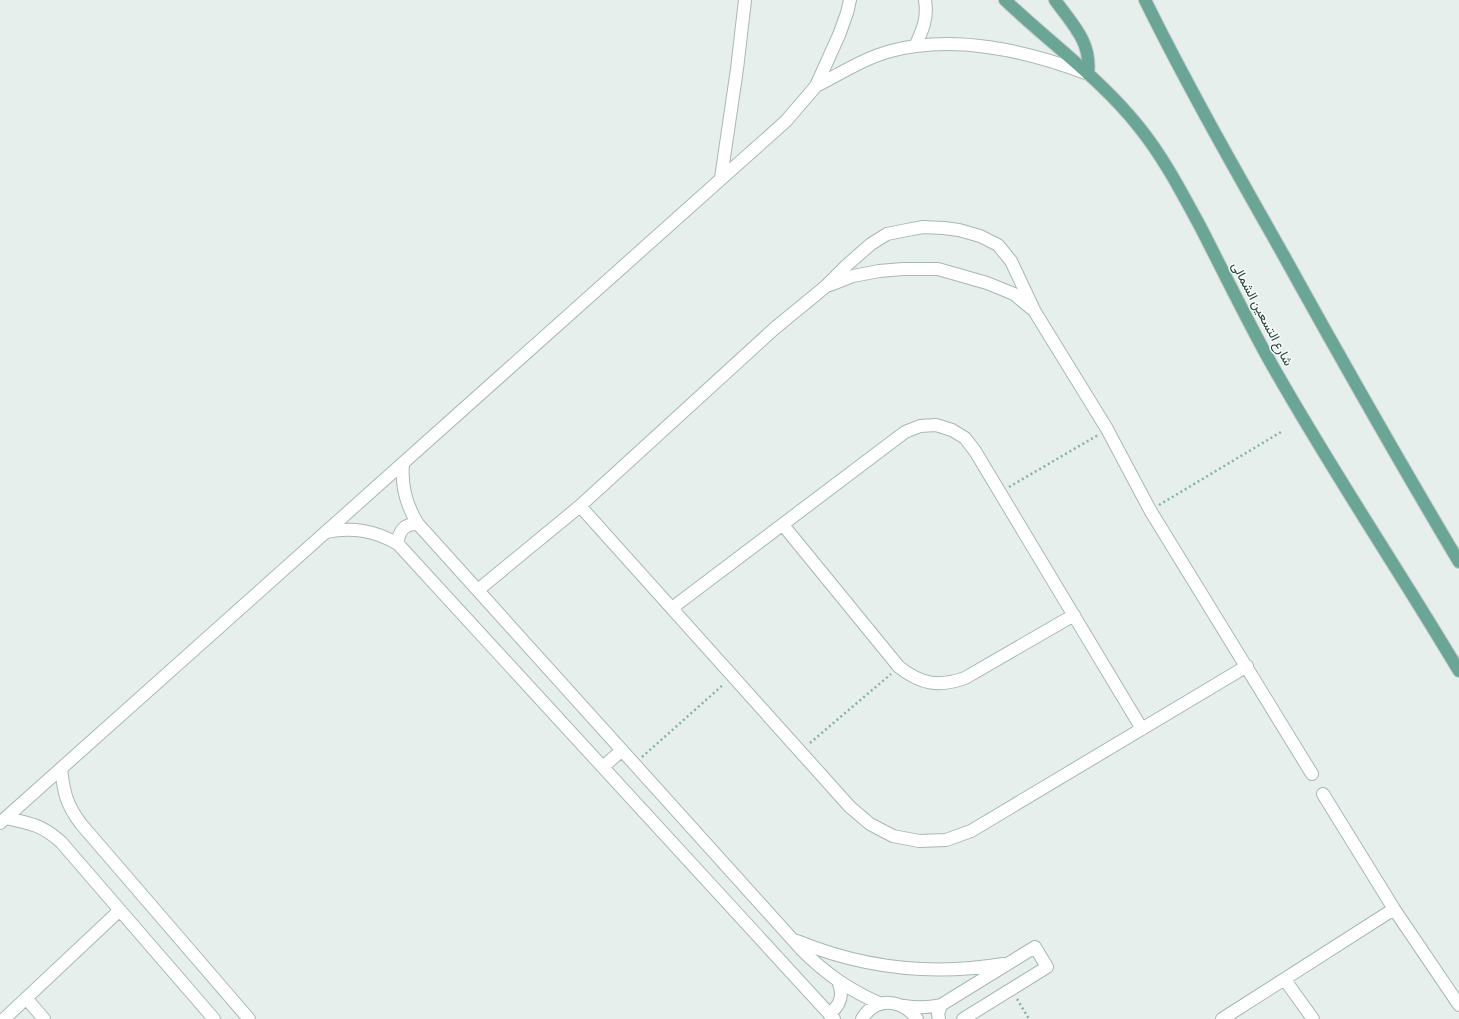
<svg xmlns="http://www.w3.org/2000/svg" width="1459" height="1019" viewBox="0 0 1459 1019" font-family="'Sofia Sans Condensed',Vazirmatn,sans-serif">
<style>
.lines{fill:none;stroke-linecap:round;stroke-linejoin:round}
.minor-casing{stroke:#a8b8b2;stroke-width:14}
.tertiary-casing{stroke:#a8b8b2;stroke-width:14}
.primary-casing{stroke:#c2cac8;stroke-width:14}
.path{stroke:#86b3a5;stroke-width:2.5;stroke-dasharray:2 3;stroke-linecap:butt}
.minor{stroke:#fff;stroke-width:12}
.tertiary{stroke:#fff;stroke-width:12}
.primary{stroke:#6aa596;stroke-width:12}
.labels{text-anchor:middle;dominant-baseline:central;stroke-width:3;stroke-linejoin:round;paint-order:stroke}
.street-label{font-size:13px;fill:#24423a;stroke:#f7fbf9}
</style>
<rect width="100%" height="100%" fill="#e6efeb"/>
<g class="lines">
<defs>
<path id="minor" d="M 721,178 L 737,69 L 745,0
M 830,285 L 853,276 L 879,271 L 903,269 L 938,269 L 987,283 L 1014,294 L 1032,309
M 403,464 C 401,486 406,505 418,524 L 802,950 C 826,974 849,990 881,1004
M 580,506 L 850,807 L 870,824 L 893,836 L 919,841 L 946,840 L 971,831 L 1247,666
M 783,525 L 899,667 C 922,685 939,687 965,678 L 1074,615
M 326,532 C 352,527 374,530 398,544 L 834,1019
M 398,544 C 398,531 405,523 418,524
M 478,590 L 580,506 L 775,328 L 825,287 L 847,265 L 871,244 L 887,234 L 907,230 L 923,227 L 944,228 L 959,230 L 980,236 L 998,245 L 1011,261 L 1035,312 L 1107,429 L 1150,510 L 1312,774
M 672,608 L 905,432 L 920,426 L 936,425 L 952,430 L 965,438 L 975,451 L 1142,729
M 603,767 L 622,750
M 61,769 C 64,793 66,804 81,824 L 249,1019
M 1323,794 L 1394,909 L 1459,1005
M 6,818 C 30,823 42,825 61,842 L 214,1019
M 797,941 C 863,968 932,976 1003,964
M 1285,980 L 1313,1019
M 26,998 L 44,1019
M 904,1006 C 917,1008 928,1008 941,1005 L 1035,947 L 1047,967 L 963,1019
M 829,1014 C 841,1005 844,995 838,981
M 4,1019 L 120,910
M 862,1019 C 876,996 902,999 917,1019
M 939,1019 L 938,1014 L 941,1005
M 1222,1019 L 1394,909"/>
<path id="tertiary" d="M 915,46 C 923,30 928,17 925,0
M 816,86 C 840,74 864,58 891,51 C 954,34 1029,51 1088,74
M 0,823 L 786,121 L 816,86 L 839,35 L 847,13 L 850,0"/>
<path id="primary" d="M 1005,0 C 1049,42 1101,79 1139,127 C 1164,158 1182,193 1201,228 C 1223,271 1244,314 1267,356 C 1327,464 1396,565 1459,671
M 1055,0 C 1072,24 1092,42 1088,74
M 1145,0 C 1188,87 1236,171 1284,256 C 1341,359 1399,461 1459,562"/>
</defs>
<use href="#minor" class="minor-casing"/>
<use href="#tertiary" class="tertiary-casing"/>
<use href="#primary" class="primary-casing"/>
<path class="path" d="M 1009,487 L 1098,435
M 1159,505 L 1281,432
M 810,743 L 891,674
M 642,757 L 724,684
M 1017,999 L 1029,1019"/>
<use href="#minor" class="minor"/>
<use href="#tertiary" class="tertiary"/>
<use href="#primary" class="primary"/>
</g>
<g class="labels">
<g class="street-label">
<text transform="translate(1262 314) rotate(62)">شارع التسعين الشمالى</text>
</g>
</g>
</svg>
